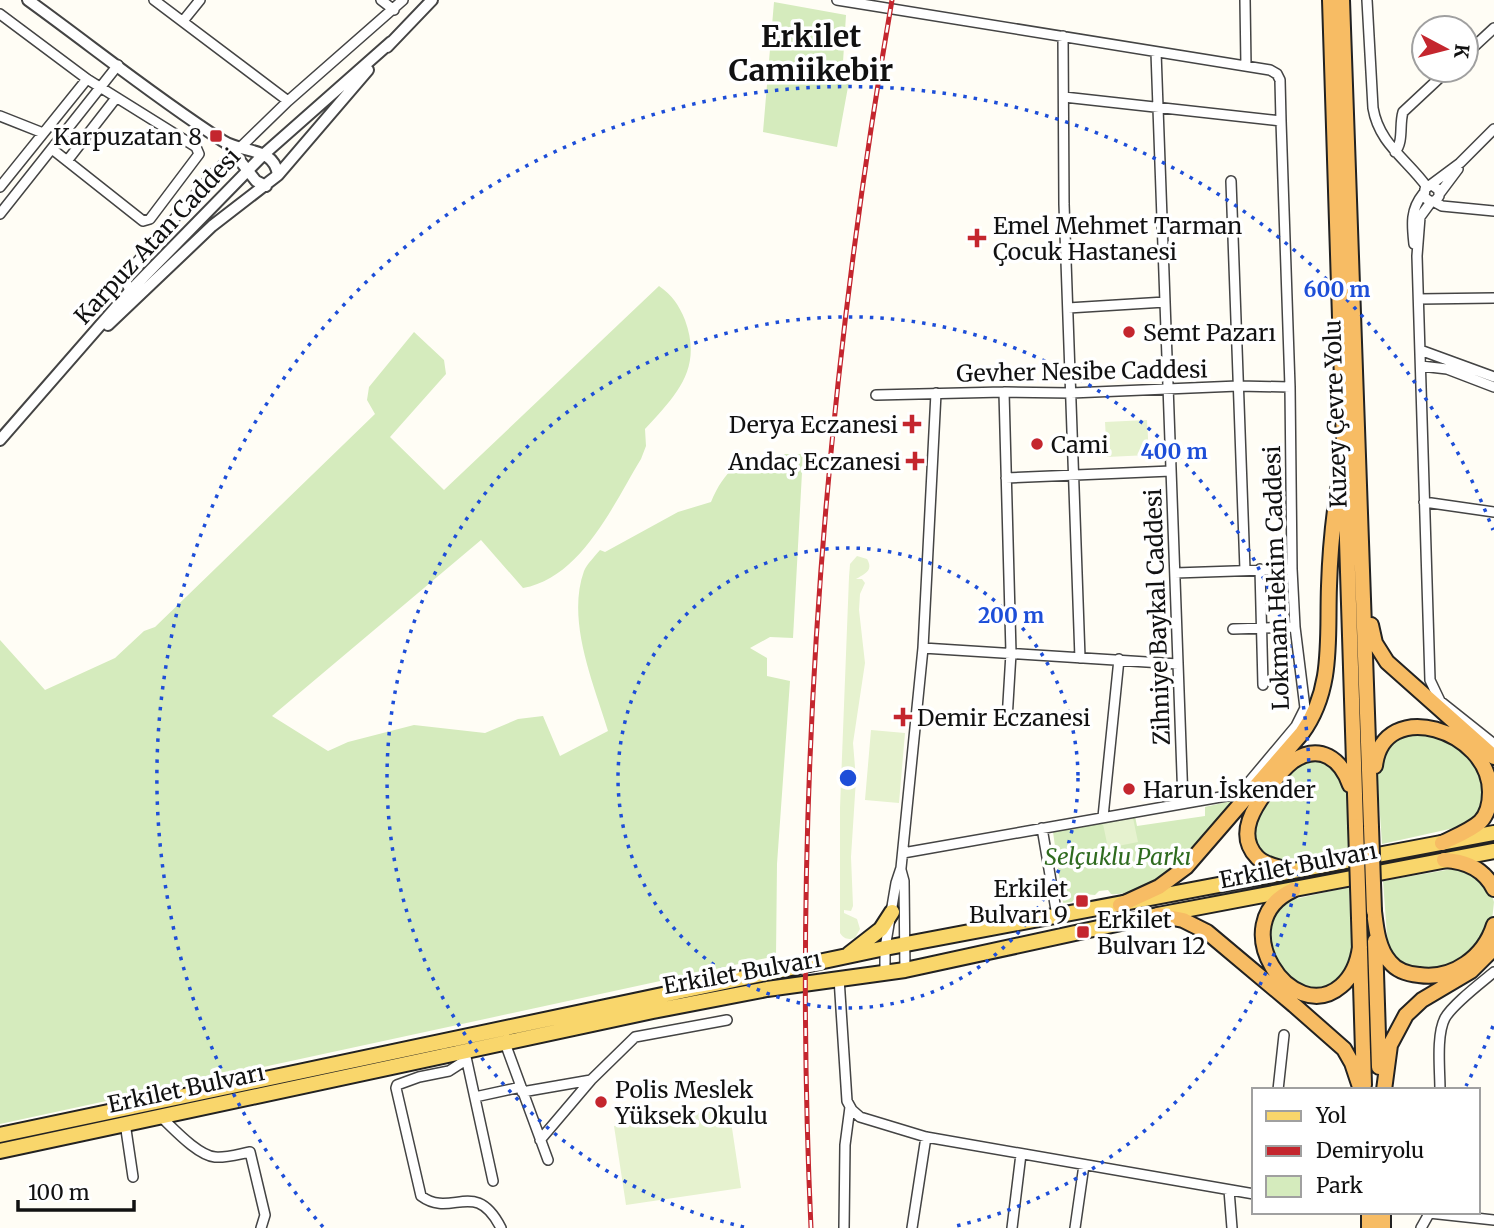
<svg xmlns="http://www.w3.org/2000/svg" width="1494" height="1228" viewBox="0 0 1494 1228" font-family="Merriweather,serif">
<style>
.green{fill:#d5ebbd}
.pitch{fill:#e6f2cf}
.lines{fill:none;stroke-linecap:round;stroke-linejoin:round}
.minor-casing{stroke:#444;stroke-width:12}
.tertiary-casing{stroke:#444;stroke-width:14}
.primary-casing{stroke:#222;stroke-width:18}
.trunk-casing{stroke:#222;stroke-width:18}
.minor{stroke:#fff;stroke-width:9}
.tertiary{stroke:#fff;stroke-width:10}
.primary{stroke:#f9d66b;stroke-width:14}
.trunk{stroke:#f7bc64;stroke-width:14}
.rail-casing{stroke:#c4262e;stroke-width:5}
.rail{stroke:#fff;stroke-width:2.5;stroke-dasharray:8;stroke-linecap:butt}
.trunk-bridge-casing{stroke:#222;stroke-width:18;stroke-linecap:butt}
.trunk-bridge{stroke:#f7bc64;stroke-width:14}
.ring{fill:none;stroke:#1d4ed8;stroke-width:3.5;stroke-dasharray:3.5 7}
.poi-dot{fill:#c4262e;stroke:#fff;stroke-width:2.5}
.labels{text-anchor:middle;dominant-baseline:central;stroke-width:7;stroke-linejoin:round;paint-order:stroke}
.poi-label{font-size:23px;fill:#111;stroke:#fff;text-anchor:start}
.street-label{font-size:23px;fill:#111;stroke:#fff}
.park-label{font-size:23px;font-style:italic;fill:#2f6b1f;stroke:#fff}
.district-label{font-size:30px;font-weight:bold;fill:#111;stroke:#fff}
.centre{fill:#1d4ed8;stroke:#fff;stroke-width:3.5}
.ring-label{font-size:21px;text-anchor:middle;font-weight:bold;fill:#1d4ed8;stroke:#fff;stroke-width:7;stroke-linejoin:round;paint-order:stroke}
</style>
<rect width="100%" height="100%" fill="#fffdf5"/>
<path class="green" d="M 774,2 L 846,15 L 843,62 L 852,65 L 837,147 L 763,132 Z
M 659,286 C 672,295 679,305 685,320 C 703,369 676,395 645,429 L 646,446 L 641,459 C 613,505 581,578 523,588 L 481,540 L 272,716 L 328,751 L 348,742 L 414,725 L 485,733 L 518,719 L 543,716 L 560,756 L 608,731 C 594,684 566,621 584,571 C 587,564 595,556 600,550 L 605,552 L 678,512 L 711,502 C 731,454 757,454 803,454 L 793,638 L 770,637 L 750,648 L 767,658 L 767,676 L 790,681 L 777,864 L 776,956 L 0,1124 L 0,640 L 45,690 L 115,658 L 144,631 L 155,627 L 375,414 L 367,400 L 369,387 L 414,332 L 444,360 L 446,374 L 390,437 L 444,490 Z
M 1419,731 L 1463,746 L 1486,784 L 1480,814 L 1463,826 L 1382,844 L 1377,771 L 1393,740 Z
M 1325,759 L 1343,773 L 1348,798 L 1348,851 L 1274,861 C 1263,857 1252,845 1250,833 L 1265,798 L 1301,761 Z
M 1235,800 C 1216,823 1196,853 1174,873 C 1163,882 1124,896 1111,894 L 1108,890 L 1099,891 L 1095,895 C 1083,895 1080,892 1072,902 L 1063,903 L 1053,832 L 1135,816 L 1137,826 L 1205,816 L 1205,807 Z
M 1452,869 L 1465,869 L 1489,886 L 1494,902 L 1492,920 L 1470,955 L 1434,972 L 1403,966 L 1388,949 L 1383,881 Z
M 1349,887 L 1352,957 L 1344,977 L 1315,991 L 1294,983 L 1271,955 L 1268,920 L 1286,901 Z"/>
<path class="pitch" d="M 1147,420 L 1149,455 L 1107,457 L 1105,422 Z
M 857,556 L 867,559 C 874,571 864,574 856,579 L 862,579 L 865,583 L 860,594 L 859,610 L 865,663 L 853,743 L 856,779 L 851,857 L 853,906 L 851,911 L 844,910 L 844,913 L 857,919 L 860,929 L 855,938 C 848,940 844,939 840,933 L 840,808 L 849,577 L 850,564 Z
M 871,730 L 905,733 L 899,803 L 865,800 Z
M 1133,818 L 1138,842 L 1108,848 L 1103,824 Z
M 729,1108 L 741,1188 L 626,1205 L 614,1126 Z"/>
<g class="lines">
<defs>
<path id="minor" d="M 154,0 L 288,101
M 381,0 L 394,10
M 837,0 L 1270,70 L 1277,74 L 1280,80 L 1281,121
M 1245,0 L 1246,66
M 1367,0 L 1373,108 C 1379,144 1407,159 1427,187
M 0,14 L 87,79 L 196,147 L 199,154 L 150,219 L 143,221 L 52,149
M 183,21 L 200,0
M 1063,36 L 1064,204 L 1080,658
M 1156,52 L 1183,802
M 1466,54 L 1494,28
M 0,116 L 43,133
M 1395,152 C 1404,141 1399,125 1403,112 L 1448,70
M 67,161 L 116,98
M 1231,181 L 1245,570
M 1432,185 L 1439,190 L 1439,196 L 1436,200 L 1431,202 L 1424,197 L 1425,189 L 1460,163 L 1494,129
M 0,187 L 87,79
M 1440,193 L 1458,169
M 1433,201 L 1442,206 L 1494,211
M 1431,202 L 1420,217 L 1417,256 L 1430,680 L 1440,701 L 1494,744
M 0,214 L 118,65
M 1414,244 C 1412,225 1410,210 1423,194
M 130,291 L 124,277 L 214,173 L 288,101 L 403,0
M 1419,299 L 1494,298
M 1068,308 L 1165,302
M 1420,350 L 1494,377
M 1421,366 L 1447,369 L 1494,387
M 1004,392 L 1011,653 L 1007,720
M 876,395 L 1004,392 L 1071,393 L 1238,386 L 1290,387
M 1006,478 L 1171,471
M 1424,502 L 1494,512
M 1260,569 L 1263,685
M 1175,573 L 1292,569
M 1233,629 L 1295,627
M 923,648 L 1178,664
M 1103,817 L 1119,659
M 1042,828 L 1057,916
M 903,853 L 1232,795 L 1244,788 L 1296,726 L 1305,708 L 1295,627 L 1292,569 L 1290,387 L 1281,121 L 1064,97
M 901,870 L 904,881 L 905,970
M 885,973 L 885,948 L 896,883 L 901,868 L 923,648 L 936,393
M 839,978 L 847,1101 L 852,1110 L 860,1117 L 926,1137 L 1254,1194
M 505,1043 L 548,1160
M 466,1057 L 493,1181
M 466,1060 L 449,1071 L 419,1077 L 397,1085 L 396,1088 L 421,1196 C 452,1219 475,1177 501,1228
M 1278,1090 L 1284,1035
M 1440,1090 C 1440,1070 1436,1035 1445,1018 C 1453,1004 1481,983 1494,972
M 522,1092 L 591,1080
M 475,1097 L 521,1087
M 160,1116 C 173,1128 197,1155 215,1157 C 226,1158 239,1154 250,1152 L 265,1215 L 261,1228
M 125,1123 L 133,1177
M 540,1140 L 591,1080 L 635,1037 L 727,1020
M 1229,1190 L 1232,1228
M 1429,1213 L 1494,1220
M 844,1228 L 845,1145 L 850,1107
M 912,1228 L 926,1137
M 1012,1228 L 1021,1154
M 1075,1228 L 1084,1165
M 1421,1228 L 1430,1212"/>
<path id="tertiary" d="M 28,0 C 93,47 156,98 223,141 C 243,154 274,146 278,175
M 387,47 L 432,0
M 226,143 L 256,181 L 266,186
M 108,325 L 212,226 L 278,175 L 368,70
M 0,440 L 130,291 L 263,155 L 391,42"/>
<path id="primary" d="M 849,954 L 881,929 L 892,912
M 0,1135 L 885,948 L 1494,833
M 0,1151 L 653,1011 L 767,989 L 905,970 L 1158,915 L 1494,851"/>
<path id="trunk" d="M 1330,0 L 1356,826
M 1342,0 L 1371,827
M 1371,625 L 1375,643 L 1387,662 L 1494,757
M 1375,766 C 1383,696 1490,730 1490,792 C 1490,803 1487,815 1480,822 C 1470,831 1454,837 1442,843
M 1444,860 C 1465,861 1484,869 1494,889
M 1291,871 C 1280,867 1265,866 1257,857 C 1235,834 1255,805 1271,785 C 1277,777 1284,768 1293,761 C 1320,743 1341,759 1350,785
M 1293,890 C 1222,923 1292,1028 1341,986 C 1353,976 1358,962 1360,947
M 1120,905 L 1159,887 L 1186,867 L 1302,733 C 1334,689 1327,638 1329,586 C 1330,554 1333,521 1338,489
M 1374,911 C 1376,928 1378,949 1390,962 C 1397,971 1408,974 1419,975 C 1453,980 1484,957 1494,925
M 1158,915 L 1183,920 L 1207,932 L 1294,1005 L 1344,1049 L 1352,1063 L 1361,1090
M 1359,918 L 1364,1085
M 1375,941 L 1379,1067
M 1384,1090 L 1390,1045 L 1406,1015 L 1422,1000 L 1471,971 L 1494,948
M 1369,1212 L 1369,1228
M 1383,1212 L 1383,1228"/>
</defs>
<use href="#minor" class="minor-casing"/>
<use href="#tertiary" class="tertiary-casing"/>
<use href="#primary" class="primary-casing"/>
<use href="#trunk" class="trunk-casing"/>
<use href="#minor" class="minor"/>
<use href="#tertiary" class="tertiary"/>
<use href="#primary" class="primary"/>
<use href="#trunk" class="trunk"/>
<defs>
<path id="rail" d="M 811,1228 C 792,818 822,404 892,0"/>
</defs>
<use href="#rail" class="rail-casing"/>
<use href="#rail" class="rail"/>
<defs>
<path id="trunk-bridge" d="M 1356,826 L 1359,918
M 1371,827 L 1374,911"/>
</defs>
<use href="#trunk-bridge" class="trunk-bridge-casing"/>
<use href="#trunk-bridge" class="trunk-bridge"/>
</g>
<g class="ring">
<circle cx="848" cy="778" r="230"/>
<path d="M744 1227A461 461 0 1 1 952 1227"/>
<path d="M1493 1026A691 691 0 0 1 1466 1086M323 1227A691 691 0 1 1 1493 530"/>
</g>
<g class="poi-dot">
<rect x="209" y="129" width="14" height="14" rx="3.5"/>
<path d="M973.5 227.5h7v7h7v7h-7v7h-7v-7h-7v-7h7z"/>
<circle cx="1129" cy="332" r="7"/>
<path d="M908.5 413.5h7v7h7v7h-7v7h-7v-7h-7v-7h7z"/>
<circle cx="1037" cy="444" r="7"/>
<path d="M911.5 450.5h7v7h7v7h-7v7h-7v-7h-7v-7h7z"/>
<path d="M899.5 706.5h7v7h7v7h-7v7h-7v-7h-7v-7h7z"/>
<circle cx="1129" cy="789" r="7"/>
<rect x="1075" y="894" width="14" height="14" rx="3.5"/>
<rect x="1076" y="925" width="14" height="14" rx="3.5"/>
<circle cx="601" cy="1102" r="7"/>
</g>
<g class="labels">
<g class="poi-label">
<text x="202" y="136" text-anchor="end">Karpuzatan 8</text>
<text x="993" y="225">Emel Mehmet Tarman<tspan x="993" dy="26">Çocuk Hastanesi</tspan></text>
<text x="1143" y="332">Semt Pazarı</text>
<text x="898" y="424" text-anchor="end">Derya Eczanesi</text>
<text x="1051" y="444">Cami</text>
<text x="901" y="461" text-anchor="end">Andaç Eczanesi</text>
<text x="917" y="717">Demir Eczanesi</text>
<text x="1143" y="789">Harun İskender</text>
<text x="1068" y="888" text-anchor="end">Erkilet<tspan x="1068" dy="26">Bulvarı 9</tspan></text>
<text x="1097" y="919">Erkilet<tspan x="1097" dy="26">Bulvarı 12</tspan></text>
<text x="615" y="1089">Polis Meslek<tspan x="615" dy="26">Yüksek Okulu</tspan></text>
</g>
<g class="street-label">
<text transform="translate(157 236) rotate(-47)">Karpuz Atan Caddesi</text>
<text transform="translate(1082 371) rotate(-1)">Gevher Nesibe Caddesi</text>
<text transform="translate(1335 414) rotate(-92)">Kuzey Çevre Yolu</text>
<text transform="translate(1276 578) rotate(-92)">Lokman Hekim Caddesi</text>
<text transform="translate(1157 617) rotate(-92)">Zihniye Baykal Caddesi</text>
<text transform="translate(1298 865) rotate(-11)">Erkilet Bulvarı</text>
<text transform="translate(742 972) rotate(-10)">Erkilet Bulvarı</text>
<text transform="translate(186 1088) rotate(-12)">Erkilet Bulvarı</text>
</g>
<g class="park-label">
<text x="1118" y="856">Selçuklu Parkı</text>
</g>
<g class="district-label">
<text x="811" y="36">Erkilet<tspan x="811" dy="34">Camiikebir</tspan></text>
</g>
</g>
<circle cx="848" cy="778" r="10" class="centre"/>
<g class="ring-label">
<text x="1337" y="297">600 m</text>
<text x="1174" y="459">400 m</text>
<text x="1011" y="623">200 m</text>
</g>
<rect x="1252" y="1088" width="228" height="126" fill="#ffffff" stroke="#a0a0a0" stroke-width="2"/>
<rect x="1266" y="1111" width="35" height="10" fill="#f9d66b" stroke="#a0a0a0" stroke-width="2"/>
<text x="1316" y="1123" font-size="21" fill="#111111">Yol</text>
<rect x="1266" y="1146" width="35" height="10" fill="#c4262e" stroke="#a0a0a0" stroke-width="2"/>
<text x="1316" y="1158" font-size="21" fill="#111111">Demiryolu</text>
<rect x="1266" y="1176" width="35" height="21" fill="#d5ebbd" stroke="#a0a0a0" stroke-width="2"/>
<text x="1316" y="1193" font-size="21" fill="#111111">Park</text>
<g transform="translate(1445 49) rotate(97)"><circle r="33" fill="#ffffff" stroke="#a0a0a0" stroke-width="2"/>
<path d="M0-5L12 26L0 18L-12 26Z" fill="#c4262e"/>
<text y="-10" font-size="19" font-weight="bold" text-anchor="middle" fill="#111111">K</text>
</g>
<path d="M18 1200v10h116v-10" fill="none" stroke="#111111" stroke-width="3.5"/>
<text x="28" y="1200" font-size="21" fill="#111111" stroke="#ffffff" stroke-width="5" paint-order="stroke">100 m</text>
</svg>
